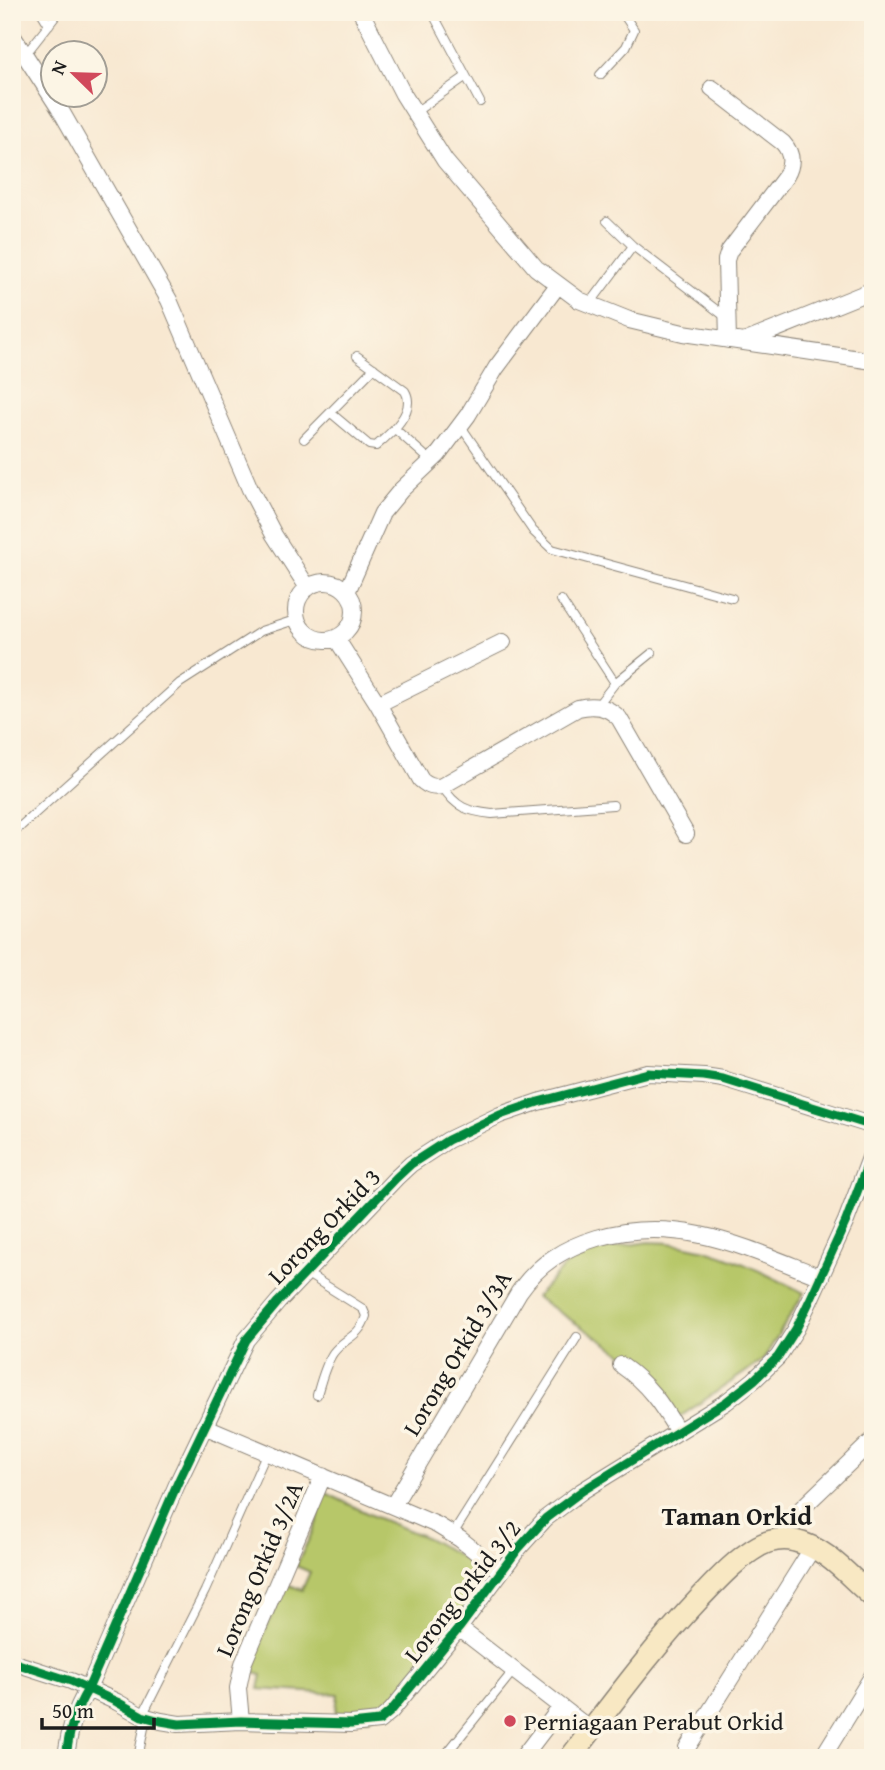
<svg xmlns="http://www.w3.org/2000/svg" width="885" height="1770" viewBox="0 0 885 1770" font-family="'Gentium Book Plus',serif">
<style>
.green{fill:#b7c769;stroke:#6a7242;stroke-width:2}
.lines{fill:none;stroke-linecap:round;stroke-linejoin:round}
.service-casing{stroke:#8a8276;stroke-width:10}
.minor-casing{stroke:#8a8276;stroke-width:18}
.secondary-casing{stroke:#8a8276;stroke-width:24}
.service{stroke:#fff;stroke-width:8}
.minor{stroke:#fff;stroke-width:16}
.secondary{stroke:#f8e8c3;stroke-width:21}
.cycleway-casing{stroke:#fcf5e5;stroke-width:13}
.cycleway{stroke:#00873e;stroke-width:9}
.poi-dot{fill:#d1495b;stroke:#fcf5e5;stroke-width:2.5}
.labels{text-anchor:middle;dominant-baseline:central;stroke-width:7;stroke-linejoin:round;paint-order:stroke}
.street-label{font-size:24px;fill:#1c1c1c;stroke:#fcf5e5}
.poi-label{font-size:24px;fill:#1c1c1c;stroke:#fcf5e5;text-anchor:start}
.neighbourhood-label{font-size:26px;font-weight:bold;fill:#1c1c1c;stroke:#fcf5e5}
</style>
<rect width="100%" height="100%" fill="#fcf5e5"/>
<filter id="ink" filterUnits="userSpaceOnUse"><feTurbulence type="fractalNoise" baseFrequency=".0143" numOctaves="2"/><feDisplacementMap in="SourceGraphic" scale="14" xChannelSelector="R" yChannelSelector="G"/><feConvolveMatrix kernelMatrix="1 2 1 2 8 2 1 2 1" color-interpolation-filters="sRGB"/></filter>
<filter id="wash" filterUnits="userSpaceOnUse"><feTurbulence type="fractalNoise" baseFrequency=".00686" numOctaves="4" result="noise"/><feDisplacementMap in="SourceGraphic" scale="28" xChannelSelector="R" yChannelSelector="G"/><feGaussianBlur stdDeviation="1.57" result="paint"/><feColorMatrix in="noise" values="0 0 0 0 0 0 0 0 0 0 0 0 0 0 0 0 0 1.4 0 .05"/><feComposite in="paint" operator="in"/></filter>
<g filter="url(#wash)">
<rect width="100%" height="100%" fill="#f8e8d1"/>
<path class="green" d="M 648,1242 C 708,1242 752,1267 804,1293 L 763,1360 L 678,1418 L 653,1374 L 536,1297 L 567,1263 L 592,1251 Z
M 322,1491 L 373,1516 L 427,1538 L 470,1562 L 478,1575 L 475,1594 L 450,1630 L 385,1710 L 367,1719 L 335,1718 L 338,1694 L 259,1689 L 262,1675 L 249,1672 L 250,1662 L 287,1584 L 302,1590 L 310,1572 L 296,1566 L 318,1520 Z"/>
</g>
<g filter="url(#ink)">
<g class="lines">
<defs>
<path id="service" d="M 41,12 L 49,25
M 432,12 L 480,102
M 25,55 L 59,12
M 600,75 L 626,47 L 634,30 L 622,12
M 414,113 L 465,77
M 607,221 L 633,246 L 727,318
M 589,305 L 633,246
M 331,413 L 369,445 L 376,446 C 390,434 417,411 405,391 L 357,356
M 460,425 L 533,531 L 552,549 L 732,598
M 395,429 L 431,461
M 304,439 L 374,368
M 561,600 L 615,683
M 597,706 L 615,683 L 652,653
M 442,786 C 456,808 467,811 492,814 L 613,805
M 12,834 L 180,683 L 261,631 L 298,619
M 306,1273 L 363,1309 L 366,1316 C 359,1338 345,1337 333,1353 C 325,1365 321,1381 317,1395
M 453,1534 L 577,1337
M 142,1716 L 205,1591 L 267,1452
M 138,1758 L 146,1718
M 443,1758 L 514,1670"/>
<path id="minor" d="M 361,12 L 403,94 L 445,161 L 536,268 L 579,300 L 629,320 L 683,333 L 873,361
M 12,35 L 61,111 L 169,300 L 250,489 L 274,535 L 308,588
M 712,88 L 783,143 C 792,153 793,164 786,176 L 729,251 L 726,260 L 728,340
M 744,342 L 873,290
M296 611a29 29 0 1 1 58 0a29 29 0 1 1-58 0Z
M 347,592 L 382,513 L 401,490 L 438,455 L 468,415 L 496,368 L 558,285
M 336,638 L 378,704 L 421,780 C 428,786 433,788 442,786 L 578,708 C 594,704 607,706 619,718 L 686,834
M 378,704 L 503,642
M 621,1365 C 648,1384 661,1403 678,1432
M 204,1426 L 437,1525 L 460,1539 L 500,1571
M 394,1504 L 519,1292 C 539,1263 564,1248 597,1238 C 679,1214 746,1248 821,1277
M 799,1511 L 873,1440
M 459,1628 L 591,1730
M 12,1662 L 71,1681 L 117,1702 L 142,1716 L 161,1721 L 179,1724 L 241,1721 L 351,1724 L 379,1721 L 391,1711 L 459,1628 L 518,1549 L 546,1518 L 582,1491 L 726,1402 L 754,1380 L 778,1357 L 796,1329 L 810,1300 L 846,1221 L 873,1150
M 241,1721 L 238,1688 L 243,1664 L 323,1476
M 687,1748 L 813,1547
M 12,1755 L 13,1758
M 66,1758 C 69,1731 74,1712 88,1689 L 178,1482 L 246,1340 L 278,1302 L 396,1178 L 411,1164 L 448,1140 L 500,1115 L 538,1102 L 648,1073 L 704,1076 L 723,1079 L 873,1126
M 522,1758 L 561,1707
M 822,1758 L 873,1675"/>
<path id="secondary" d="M 570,1758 C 612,1704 652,1649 699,1599 C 717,1580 736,1559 759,1546 C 769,1540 784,1538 795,1541 C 827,1548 849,1577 873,1597"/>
</defs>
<use href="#service" class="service-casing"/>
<use href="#minor" class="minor-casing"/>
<use href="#secondary" class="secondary-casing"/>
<use href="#service" class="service"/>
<use href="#minor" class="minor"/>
<use href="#secondary" class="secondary"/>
<defs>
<path id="cycleway" d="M 12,1662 L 71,1681 L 117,1702 L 142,1716 L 161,1721 L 179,1724 L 241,1721 L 351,1724 L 379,1721 L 391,1711 L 459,1628 L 518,1549 L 546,1518 L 582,1491 L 726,1402 L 754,1380 L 778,1357 L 796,1329 L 810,1300 L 846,1221 L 873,1150
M 66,1758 C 69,1731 74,1712 88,1689 L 178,1482 L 246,1340 L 278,1302 L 396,1178 L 411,1164 L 448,1140 L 500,1115 L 538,1102 L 648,1073 L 704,1076 L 723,1079 L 873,1126"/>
</defs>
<use href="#cycleway" class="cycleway-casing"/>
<use href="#cycleway" class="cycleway"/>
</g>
</g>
<circle class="poi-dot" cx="510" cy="1721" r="7"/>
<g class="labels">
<g class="street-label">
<text transform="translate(324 1226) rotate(-46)">Lorong Orkid 3</text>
<text transform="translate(457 1353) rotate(-59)">Lorong Orkid 3/3A</text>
<text transform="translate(259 1569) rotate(-67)">Lorong Orkid 3/2A</text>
<text transform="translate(462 1591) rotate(-52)">Lorong Orkid 3/2</text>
</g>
<g class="poi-label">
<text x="524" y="1721">Perniagaan Perabut Orkid</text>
</g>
<g class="neighbourhood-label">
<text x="737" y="1515">Taman Orkid</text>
</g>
</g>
<rect width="885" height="1770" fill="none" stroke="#fcf5e5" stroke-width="42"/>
<g transform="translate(74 74) rotate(293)"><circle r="33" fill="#fcf5e5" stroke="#a29e95" stroke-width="2"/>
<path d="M0-5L12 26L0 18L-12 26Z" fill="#d1495b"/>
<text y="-10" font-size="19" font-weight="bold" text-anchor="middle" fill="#1c1c1c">N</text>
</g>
<path d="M42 1718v10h112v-10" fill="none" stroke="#1c1c1c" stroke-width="3.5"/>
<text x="52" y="1718" font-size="21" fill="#1c1c1c" stroke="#fcf5e5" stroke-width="5" paint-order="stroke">50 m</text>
</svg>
